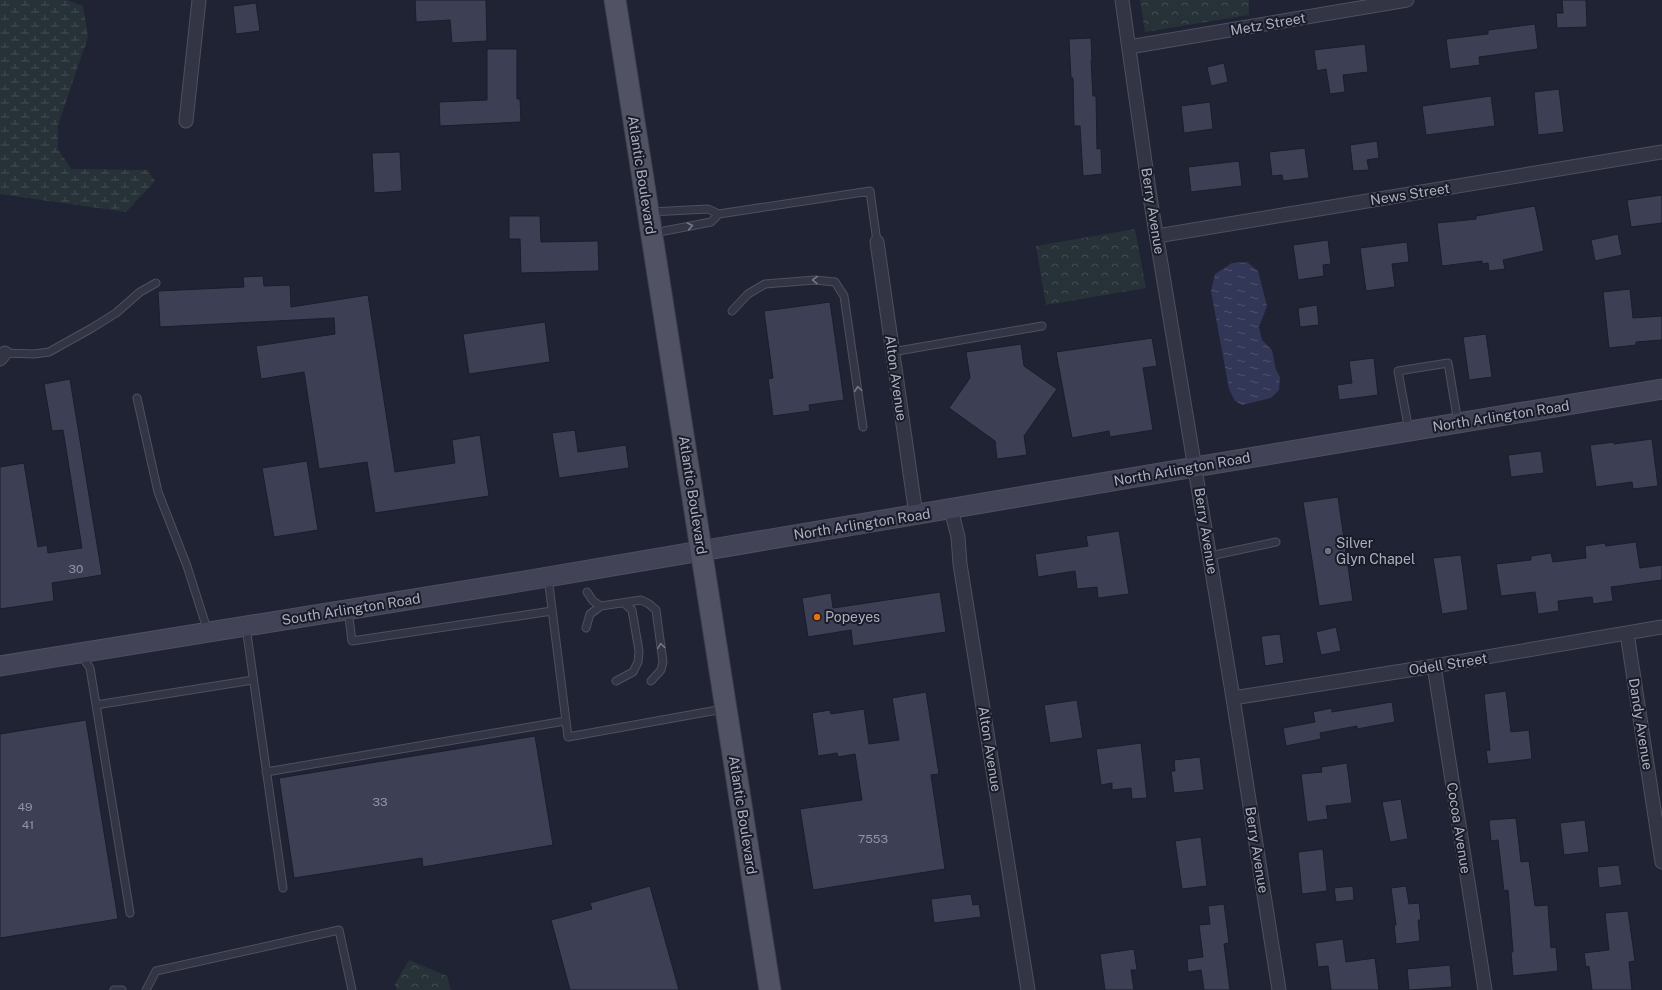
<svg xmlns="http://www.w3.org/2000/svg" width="1662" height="990" viewBox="0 0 1662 990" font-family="'Public Sans',sans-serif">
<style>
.forest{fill:url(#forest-crowns)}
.wetland{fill:url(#wetland-marsh)}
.water{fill:url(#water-ripples)}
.building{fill:#3d3f54;stroke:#1b1d2a}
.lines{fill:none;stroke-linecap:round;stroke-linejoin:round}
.lane-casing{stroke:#4e505f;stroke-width:9}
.street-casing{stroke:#4e505f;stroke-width:15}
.secondary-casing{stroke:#4e505f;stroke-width:21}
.primary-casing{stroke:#3d3f4d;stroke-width:23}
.lane{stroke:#333544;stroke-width:7}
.street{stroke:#333544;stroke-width:13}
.secondary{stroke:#424357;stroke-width:19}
.primary{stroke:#515364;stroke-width:21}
.oneway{stroke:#767889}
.worship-dot{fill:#6b7280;stroke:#191b28;stroke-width:1.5}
.food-dot{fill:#e8710a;stroke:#191b28;stroke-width:1.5}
.labels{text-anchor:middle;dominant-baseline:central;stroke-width:4;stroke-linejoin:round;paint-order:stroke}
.number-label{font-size:12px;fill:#9193a6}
.street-label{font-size:14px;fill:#adafc1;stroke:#191b28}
.poi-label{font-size:14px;fill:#adafc1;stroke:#191b28;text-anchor:start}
</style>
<defs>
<pattern id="forest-crowns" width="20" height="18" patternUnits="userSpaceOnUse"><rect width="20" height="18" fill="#263238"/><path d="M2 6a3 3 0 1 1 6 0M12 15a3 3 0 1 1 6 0" fill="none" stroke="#434d53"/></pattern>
<pattern id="wetland-marsh" width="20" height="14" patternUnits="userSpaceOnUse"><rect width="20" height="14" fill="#263238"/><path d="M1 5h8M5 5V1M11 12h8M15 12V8" fill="none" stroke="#434d53"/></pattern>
<pattern id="water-ripples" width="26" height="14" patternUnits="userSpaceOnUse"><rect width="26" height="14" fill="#333757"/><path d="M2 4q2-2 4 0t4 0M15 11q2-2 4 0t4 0" fill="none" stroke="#4e516d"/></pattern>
</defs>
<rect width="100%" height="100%" fill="#202333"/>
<path class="forest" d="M 1140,0 L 1249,0 L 1249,15 L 1145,32 Z
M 1135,229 L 1146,288 L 1046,305 L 1036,246 Z
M 409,960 L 447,976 L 451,990 L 397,990 L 395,984 Z"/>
<path class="wetland" d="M 0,0 L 67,0 L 83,6 L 88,37 L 58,125 L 58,149 L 71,169 L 147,170 L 155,181 L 126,212 L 0,194 Z"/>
<path class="water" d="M 1247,262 L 1258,271 L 1267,306 L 1259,327 L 1262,340 L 1272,350 L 1276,370 L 1280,377 L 1279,390 L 1271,398 L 1242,405 L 1235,401 L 1229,389 L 1211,291 L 1215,274 L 1232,263 Z"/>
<path class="building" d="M 415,0 L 486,0 L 487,41 L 452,43 L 450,20 L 416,22 Z
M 1562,0 L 1586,0 L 1587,27 L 1557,28 L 1556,13 L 1563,13 Z
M 256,3 L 260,31 L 236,34 L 233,6 Z
M 1535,24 L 1538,49 L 1479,57 L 1480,65 L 1450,69 L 1446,39 L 1488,34 L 1488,30 Z
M 1091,38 L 1092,61 L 1091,61 L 1093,96 L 1096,96 L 1097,149 L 1101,148 L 1102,174 L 1083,176 L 1080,126 L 1074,126 L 1073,78 L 1071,78 L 1069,39 Z
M 1365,44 L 1368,72 L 1343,75 L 1345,92 L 1330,94 L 1326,69 L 1317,71 L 1314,50 Z
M 487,49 L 517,49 L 517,99 L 520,99 L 521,122 L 440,126 L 439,102 L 487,100 Z
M 1224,63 L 1228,82 L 1211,86 L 1207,67 Z
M 1559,89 L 1564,132 L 1538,135 L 1534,92 Z
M 1491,96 L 1495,126 L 1426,135 L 1422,106 Z
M 1210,102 L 1213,129 L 1184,133 L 1181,106 Z
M 1377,141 L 1379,158 L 1367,160 L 1369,170 L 1353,171 L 1350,145 Z
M 1305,148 L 1309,178 L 1283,181 L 1282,175 L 1272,176 L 1269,152 Z
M 400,152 L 402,191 L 374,193 L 372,153 Z
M 1239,161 L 1242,186 L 1191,192 L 1188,167 Z
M 1662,195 L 1662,223 L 1631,227 L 1627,200 Z
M 1535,206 L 1544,251 L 1503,260 L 1505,269 L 1489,271 L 1488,263 L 1482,264 L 1482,261 L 1442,266 L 1437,223 L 1476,219 L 1476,216 Z
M 509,216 L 540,216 L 541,242 L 598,241 L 599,271 L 521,273 L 520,239 L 509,239 Z
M 1618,234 L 1622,255 L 1595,261 L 1591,240 Z
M 1328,240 L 1331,264 L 1323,265 L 1324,276 L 1298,280 L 1293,245 Z
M 1407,242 L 1409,262 L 1392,264 L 1395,287 L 1366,291 L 1360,248 Z
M 263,276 L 264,286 L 290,285 L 291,307 L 368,295 L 395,472 L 455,463 L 452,440 L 480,435 L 489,496 L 375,513 L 367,462 L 319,469 L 304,372 L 261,379 L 256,346 L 335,334 L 334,318 L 160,327 L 158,291 L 244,287 L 243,277 Z
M 1630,289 L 1633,318 L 1662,316 L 1662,340 L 1636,342 L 1636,345 L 1609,348 L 1603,292 Z
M 830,302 L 844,400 L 809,405 L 810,411 L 773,416 L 768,379 L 773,378 L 764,311 Z
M 1317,305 L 1319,325 L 1300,327 L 1298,308 Z
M 545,322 L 550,362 L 469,374 L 463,334 Z
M 1486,334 L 1492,377 L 1469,380 L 1463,337 Z
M 1152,338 L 1157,366 L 1143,368 L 1153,430 L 1110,437 L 1109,431 L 1072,438 L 1056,352 Z
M 1021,344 L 1024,366 L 1057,389 L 1024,436 L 1027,455 L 997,459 L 995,441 L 949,408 L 970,378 L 966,352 Z
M 1374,358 L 1378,395 L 1339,400 L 1337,385 L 1352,383 L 1349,361 Z
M 70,379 L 102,575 L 52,583 L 54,601 L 0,609 L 0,467 L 24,463 L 38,547 L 47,545 L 48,553 L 82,548 L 63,430 L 52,431 L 44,384 Z
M 575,430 L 578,452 L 626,445 L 629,468 L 559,478 L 552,433 Z
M 1652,439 L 1658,486 L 1633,489 L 1632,482 L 1596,487 L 1590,445 L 1614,442 L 1614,444 Z
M 1541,451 L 1544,473 L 1511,477 L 1508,455 Z
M 307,461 L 318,530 L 274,537 L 262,468 Z
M 1338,497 L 1353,601 L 1319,606 L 1303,502 Z
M 1119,531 L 1129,594 L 1098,598 L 1097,587 L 1077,589 L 1075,571 L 1038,577 L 1035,554 L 1088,546 L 1086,536 Z
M 1636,542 L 1640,568 L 1662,565 L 1662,580 L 1611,587 L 1613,601 L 1593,604 L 1592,597 L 1558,601 L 1559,611 L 1538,614 L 1535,592 L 1501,596 L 1496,564 L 1531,560 L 1531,556 L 1551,553 L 1553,562 L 1586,558 L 1585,546 L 1605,543 L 1606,546 Z
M 1461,555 L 1468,610 L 1442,614 L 1433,558 Z
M 940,592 L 946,632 L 853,646 L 851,630 L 808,637 L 802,598 L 831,593 L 833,608 Z
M 1336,627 L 1341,651 L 1321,655 L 1316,632 Z
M 1280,634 L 1284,663 L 1265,666 L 1261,636 Z
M 1506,691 L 1511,732 L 1529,730 L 1532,759 L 1488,764 L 1486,751 L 1490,750 L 1484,694 Z
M 926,692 L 939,774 L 931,775 L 945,869 L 813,890 L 800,809 L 862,800 L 855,754 L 838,757 L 837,753 L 818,756 L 812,713 L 830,710 L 831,714 L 864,709 L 869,744 L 899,740 L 892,698 Z
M 1077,700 L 1083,738 L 1050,743 L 1044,705 Z
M 1392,702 L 1395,722 L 1357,729 L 1357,726 L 1320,733 L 1321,739 L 1286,746 L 1283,728 L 1315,722 L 1313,712 L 1332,708 L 1332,712 Z
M 86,720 L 118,919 L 0,938 L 0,734 Z
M 535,736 L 553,845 L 423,867 L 422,858 L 294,878 L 279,778 Z
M 1141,743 L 1147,798 L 1132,799 L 1131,788 L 1112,790 L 1112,783 L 1101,785 L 1096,749 Z
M 1200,757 L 1204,790 L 1174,793 L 1171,771 L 1175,771 L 1174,760 Z
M 1347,763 L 1352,803 L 1326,806 L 1328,819 L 1307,822 L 1301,774 L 1322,772 L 1321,767 Z
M 1401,799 L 1408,839 L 1390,842 L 1382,802 Z
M 1516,818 L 1521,862 L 1529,861 L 1535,906 L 1548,905 L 1551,948 L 1556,947 L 1558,971 L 1513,976 L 1511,952 L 1513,952 L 1508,890 L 1504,891 L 1498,840 L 1491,841 L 1489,820 Z
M 1585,820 L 1589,852 L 1564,855 L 1560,823 Z
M 1201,837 L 1207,886 L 1182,889 L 1175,841 Z
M 1323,849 L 1327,891 L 1302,894 L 1298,852 Z
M 1619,865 L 1622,885 L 1599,888 L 1597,867 Z
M 650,886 L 679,990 L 570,990 L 551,920 L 592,909 L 590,903 Z
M 1353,886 L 1354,900 L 1336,902 L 1334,888 Z
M 1406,886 L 1409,904 L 1419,903 L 1421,920 L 1418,920 L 1420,941 L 1396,944 L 1394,925 L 1396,925 L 1391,888 Z
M 971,894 L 973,905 L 979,904 L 981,917 L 934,923 L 931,899 Z
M 1224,904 L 1229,943 L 1224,944 L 1230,990 L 1204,990 L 1201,970 L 1188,972 L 1187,959 L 1203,957 L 1199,925 L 1210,924 L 1208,906 Z
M 1628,911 L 1635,961 L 1629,962 L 1632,990 L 1592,990 L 1589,966 L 1586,967 L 1584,953 L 1609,950 L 1605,913 Z
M 1343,939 L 1346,962 L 1375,958 L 1379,990 L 1331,990 L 1328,966 L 1318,967 L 1315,943 Z
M 1134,949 L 1137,970 L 1131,970 L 1134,990 L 1105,990 L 1100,954 Z
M 1450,965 L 1452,987 L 1409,990 L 1407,969 Z"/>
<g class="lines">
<defs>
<path id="lane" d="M 650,212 L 708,209 L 719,214 L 711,222 L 654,233
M 719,214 L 870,191 L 877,242
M 732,311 L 748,294 L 765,284 L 815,280 L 835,282 L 844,296 L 863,427
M 892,352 L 1042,326
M 5,353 L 34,354 L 49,352 L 92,328 L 116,313 L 140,292 L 156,283
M 137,398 L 158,492 L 187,566 L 208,632
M 1409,431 L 1398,371 L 1448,363 L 1458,423
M 1210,556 L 1276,542
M 548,577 L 568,737 L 723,709
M 587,592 L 593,601 L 601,606
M 348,610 L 352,641 L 552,611
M 246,627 L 283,888
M 586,628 L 590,614 L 601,606 L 641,600 L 649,604 L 656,610 L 663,662 L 661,670 L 651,681
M 81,655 L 90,668 L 130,913
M 616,681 L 633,672 L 638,662 L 639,651 L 632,610 L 624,603
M 96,705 L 253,680
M 266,772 L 565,721
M 114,990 L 122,990
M 146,990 L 156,971 L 339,930 L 352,990"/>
<path id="street" d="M 1122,0 L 1150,197 L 1233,698 L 1279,990
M 1129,47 L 1407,0
M 186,121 L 199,0
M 1157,236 L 1662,152
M 877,242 L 916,515
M 0,359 L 5,353
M 951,509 L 958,537 L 960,564 L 1028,990
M 1627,633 L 1662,862
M 1434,666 L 1485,990
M 1233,698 L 1434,666 L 1662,627"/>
<path id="secondary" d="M 0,666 L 524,581 L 1195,467 L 1662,389"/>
<path id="primary" d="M 615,0 L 770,990"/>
</defs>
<use href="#lane" class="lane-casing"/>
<use href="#street" class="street-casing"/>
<use href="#secondary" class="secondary-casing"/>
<use href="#primary" class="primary-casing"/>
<use href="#lane" class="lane"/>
<use href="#street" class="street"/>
<use href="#secondary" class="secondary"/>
<use href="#primary" class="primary"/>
</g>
<defs><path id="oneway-chevron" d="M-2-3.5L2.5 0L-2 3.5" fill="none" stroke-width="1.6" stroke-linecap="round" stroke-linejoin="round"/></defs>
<g class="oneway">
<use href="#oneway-chevron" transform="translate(690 226) rotate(-11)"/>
<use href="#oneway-chevron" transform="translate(815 280) rotate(-178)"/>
<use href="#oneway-chevron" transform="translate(858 389) rotate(-98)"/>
<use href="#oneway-chevron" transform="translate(661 646) rotate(-98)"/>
</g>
<circle class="worship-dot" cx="1328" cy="551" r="4"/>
<circle class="food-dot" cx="817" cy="617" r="4"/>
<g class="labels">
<g class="number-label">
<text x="76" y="569">30</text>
<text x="380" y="802">33</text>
<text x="25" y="807">49</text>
<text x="28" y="825">41</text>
<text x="873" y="839">7553</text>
</g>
<g class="street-label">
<text transform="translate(1268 24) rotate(-10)">Metz Street</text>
<text transform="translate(642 175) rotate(81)">Atlantic Boulevard</text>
<text transform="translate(1410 194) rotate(-9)">News Street</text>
<text transform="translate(1153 211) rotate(81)">Berry Avenue</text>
<text transform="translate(896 378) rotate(82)">Alton Avenue</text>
<text transform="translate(1501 416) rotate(-9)">North Arlington Road</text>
<text transform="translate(1182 469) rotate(-10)">North Arlington Road</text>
<text transform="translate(693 495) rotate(81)">Atlantic Boulevard</text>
<text transform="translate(862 524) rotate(-9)">North Arlington Road</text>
<text transform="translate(1206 531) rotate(81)">Berry Avenue</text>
<text transform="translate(351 609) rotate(-9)">South Arlington Road</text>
<text transform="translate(1448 664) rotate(-9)">Odell Street</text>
<text transform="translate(1641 724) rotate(81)">Dandy Avenue</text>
<text transform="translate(990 749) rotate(81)">Alton Avenue</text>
<text transform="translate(743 815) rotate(81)">Atlantic Boulevard</text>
<text transform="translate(1459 828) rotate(81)">Cocoa Avenue</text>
<text transform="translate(1257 850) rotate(81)">Berry Avenue</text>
</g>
<g class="poi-label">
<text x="1336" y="543">Silver<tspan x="1336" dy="16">Glyn Chapel</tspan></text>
<text x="825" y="617">Popeyes</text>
</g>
</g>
</svg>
